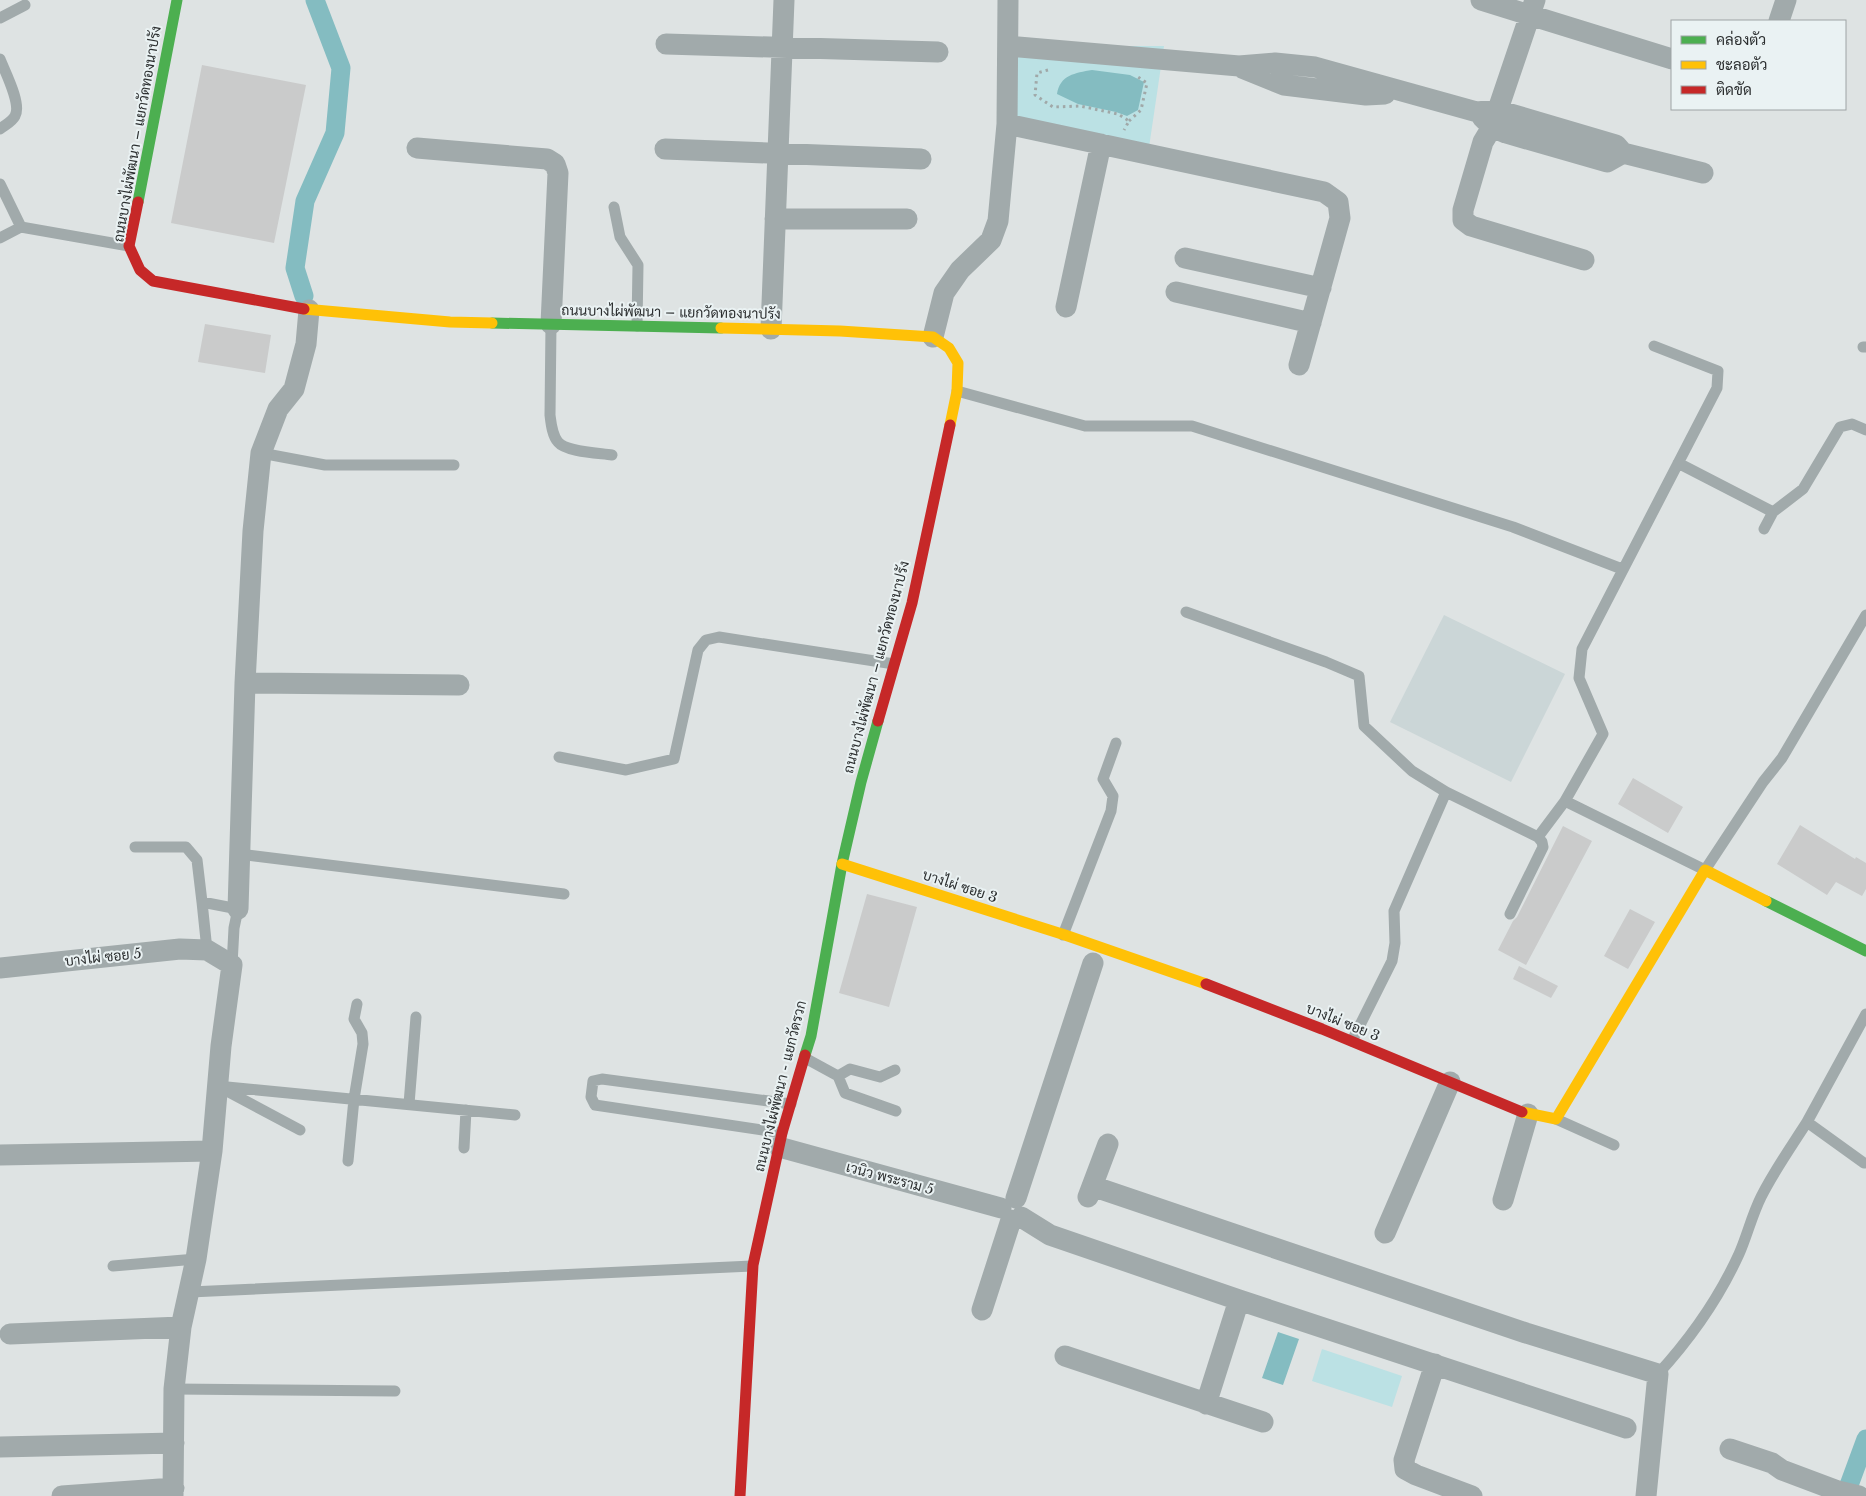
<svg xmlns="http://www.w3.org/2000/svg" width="1866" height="1496" viewBox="0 0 1866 1496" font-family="'Libre Baskerville',Sarabun,serif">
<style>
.built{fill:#cbd6d7}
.green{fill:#bbe1e4}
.water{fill:#84bcc1}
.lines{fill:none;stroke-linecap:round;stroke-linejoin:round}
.canal{stroke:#84bcc1;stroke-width:19}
.building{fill:#cacbcb}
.path{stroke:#a0a8a8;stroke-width:3;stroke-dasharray:2.5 4;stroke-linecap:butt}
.lane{stroke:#a1aaab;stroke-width:11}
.street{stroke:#a1aaab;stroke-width:21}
.fast{stroke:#4caf50;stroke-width:11}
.slow{stroke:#ffc107;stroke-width:11}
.jam{stroke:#c62828;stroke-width:11}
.labels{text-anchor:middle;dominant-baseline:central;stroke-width:4;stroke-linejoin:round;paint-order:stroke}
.street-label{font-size:14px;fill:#2b2e2f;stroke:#eaf2f3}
</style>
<rect width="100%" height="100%" fill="#dee3e3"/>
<path class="built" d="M 1444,615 L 1565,674 L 1511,782 L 1390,722 Z"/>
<path class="green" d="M 1008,46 L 1164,46 L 1148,154 L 1007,124 Z
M 1322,1349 L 1402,1376 L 1392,1407 L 1312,1381 Z"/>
<path class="water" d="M 1092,70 L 1130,75 L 1144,82 L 1138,110 L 1127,116 L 1116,112 L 1078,104 L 1057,94 C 1060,75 1075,73 1092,70 Z
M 1278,1332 L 1299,1339 L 1283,1385 L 1262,1378 Z"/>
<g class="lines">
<path class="canal" d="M 304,296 L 295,268 L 305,201 L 335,133 L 341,68 L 315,0
M 1845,1496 L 1866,1439"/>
</g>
<path class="building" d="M 202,65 L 306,85 L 274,243 L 171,223 Z
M 205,324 L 271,335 L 265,373 L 198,362 Z
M 1633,778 L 1683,807 L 1668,833 L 1618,804 Z
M 1800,825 L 1855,859 L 1856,857 L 1866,863 L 1866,889 L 1862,896 L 1836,882 L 1827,895 L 1777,864 Z
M 1563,826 L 1592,841 L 1526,965 L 1498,950 L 1513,921 L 1517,917 Z
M 867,894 L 917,907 L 889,1007 L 839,993 Z
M 1630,909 L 1655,922 L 1628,969 L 1604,956 Z
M 1519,966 L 1558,986 L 1551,998 L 1513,979 Z"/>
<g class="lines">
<path class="path" d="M 1048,70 L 1037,73 L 1035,95 L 1053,107 L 1080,106 L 1118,114 L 1129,121 L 1124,130
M 1129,121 L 1141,110 L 1147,83 L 1138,77"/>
<path class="lane" d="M 0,18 L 25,5
M 0,59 C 5,72 22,104 15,116 C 12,122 5,125 0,129
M 0,184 L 21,227
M 614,207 L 620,237 L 638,265 L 637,326
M 0,238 L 21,227 L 129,246
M 551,325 L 550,415 C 551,423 552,435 558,442 C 566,452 599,453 612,455
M 1654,346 L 1718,371 L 1717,388 L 1582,649 L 1579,678 L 1603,734 L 1565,801 L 1705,870 L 1763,782 L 1782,758 L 1866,615
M 1863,347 L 1866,347
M 957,391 L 1085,426 L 1192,426 L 1513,527 L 1622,569
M 261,453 L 325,465 L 454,465
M 1678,463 L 1773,512
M 1764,529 L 1773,512 L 1803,489 L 1840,427 L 1852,424 L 1866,430
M 1186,612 L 1326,662 L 1359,676 L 1364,726 L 1412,771 L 1446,792 L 1538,837 L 1542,842 L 1543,847 L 1510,914
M 559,757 L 626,770 L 674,759 L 698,650 L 706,640 L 719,637 L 894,664
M 1538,837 L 1565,801
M 135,847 L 186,847 L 197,860 L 202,902
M 239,854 L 564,894
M 1063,935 L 1111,811 L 1113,796 L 1103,779 L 1116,743
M 207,950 L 202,902 L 238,909 L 234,928 L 232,965
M 1352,1041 L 1392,961 L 1395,943 L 1394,911 L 1446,792
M 805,1058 L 838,1076 L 845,1093 L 896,1111
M 838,1076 L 850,1069 L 880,1077 L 895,1070
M 217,1086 L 515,1115
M 223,1089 L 300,1130
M 409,1104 L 416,1017
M 1556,1119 L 1614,1145
M 782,1133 L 595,1105 L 591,1097 L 593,1081 L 602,1079 L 791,1104
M 464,1148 L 466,1110
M 348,1161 L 354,1099 L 363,1044 L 362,1033 L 354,1019 L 357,1004
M 1864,1163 L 1807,1122 L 1866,1014
M 113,1266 L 196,1259
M 190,1292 L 752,1266
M 1658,1374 C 1690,1339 1719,1298 1739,1254 C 1747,1236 1752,1215 1761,1197 C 1774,1171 1791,1147 1807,1122
M 174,1389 L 395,1391"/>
<path class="street" d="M 1481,0 L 1672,59
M 1535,0 L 1492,127 L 1483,142 L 1463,210 L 1463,220 L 1471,226 L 1584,260
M 1779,21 L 1786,0
M 666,44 L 938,52
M 1008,46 L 1239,66 L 1275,63 L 1315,67 L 1477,112 L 1497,110 L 1616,145 L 1623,153 L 1703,173
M 1242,68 L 1284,85 L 1366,95 L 1385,94
M 1482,117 L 1492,127 L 1506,133 L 1607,162 L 1623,153
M 1007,124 L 1324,192 L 1338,202 L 1340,218 L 1299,365
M 417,148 L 547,159 L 555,164 L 558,173 L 551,324
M 665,149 L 921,159
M 775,219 L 907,219
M 1185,258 L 1321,288
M 1176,292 L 1311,323
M 1066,307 L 1101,144
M 771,329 L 784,0
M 933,337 L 944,293 L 960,270 L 991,240 L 998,221 L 1007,124 L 1008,0
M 245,683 L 459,685
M 238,909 L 245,683 L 253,531 L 261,453 L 278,409 L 294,389 L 306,344 L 309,310
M 0,968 L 180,949 L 207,950 L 232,965 L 221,1046 L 212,1151 L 196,1259 L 181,1327 L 174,1389 L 173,1496
M 779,1147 L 1001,1208
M 0,1155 L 212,1151
M 1092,1186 L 1526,1333 L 1658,1374 L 1646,1496
M 1088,1197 L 1108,1144
M 1016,1198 L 1093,963
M 1503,1200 L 1528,1114
M 1021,1217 L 1050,1235 L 1239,1300 L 1626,1428
M 1385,1233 L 1450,1082
M 982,1310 L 1011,1220
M 10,1334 L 181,1327
M 1065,1356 L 1263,1422
M 1435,1364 L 1404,1460 L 1405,1469 L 1416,1475 L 1472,1496
M 1206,1404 L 1239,1300
M 0,1447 L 174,1443
M 1730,1449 L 1772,1463 L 1782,1470 L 1838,1491 L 1859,1496
M 62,1496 L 174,1488"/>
<path class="fast" d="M 138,202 L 177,0
M 492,323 L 721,328
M 1766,901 L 1866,951
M 805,1055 L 811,1036 L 842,864 L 861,782 L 878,721"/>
<path class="slow" d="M 304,309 L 450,322 L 492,323
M 721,328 L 840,331 L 933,337 L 949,348 L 958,363 L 957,391 L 950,425
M 842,864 L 1065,935 L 1206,984
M 1522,1112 L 1556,1119 L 1705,870 L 1766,901"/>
<path class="jam" d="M 138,202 L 129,246 L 140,270 L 153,281 L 304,309
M 878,721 L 912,603 L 950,425
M 1206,984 L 1322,1029 L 1522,1112
M 740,1496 L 753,1265 L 782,1133 L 805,1055"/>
</g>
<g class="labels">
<g class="street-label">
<text transform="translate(137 134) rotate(-80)">ถนนบางไผ่พัฒนา – แยกวัดทองนาปรัง</text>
<text transform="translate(671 312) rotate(1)">ถนนบางไผ่พัฒนา – แยกวัดทองนาปรัง</text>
<text transform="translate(876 667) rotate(-75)">ถนนบางไผ่พัฒนา – แยกวัดทองนาปรัง</text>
<text transform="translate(960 886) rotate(18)">บางไผ่ ซอย 3</text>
<text transform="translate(103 957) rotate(-6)">บางไผ่ ซอย 5</text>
<text transform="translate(1343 1022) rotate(22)">บางไผ่ ซอย 3</text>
<text transform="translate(780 1086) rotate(-76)">ถนนบางไผ่พัฒนา - แยกวัดรวก</text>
<text transform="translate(890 1178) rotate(15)">เวนิว พระราม 5</text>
</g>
</g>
<rect x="1671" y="20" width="175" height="90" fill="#eaf2f3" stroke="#9ea4a5"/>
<rect x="1681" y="36" width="25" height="8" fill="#4caf50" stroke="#9ea4a5"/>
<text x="1716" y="45" font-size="15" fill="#2b2e2f">คล่องตัว</text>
<rect x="1681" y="61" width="25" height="8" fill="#ffc107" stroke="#9ea4a5"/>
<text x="1716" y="70" font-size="15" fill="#2b2e2f">ชะลอตัว</text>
<rect x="1681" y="86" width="25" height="8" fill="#c62828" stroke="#9ea4a5"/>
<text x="1716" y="95" font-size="15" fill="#2b2e2f">ติดขัด</text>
</svg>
